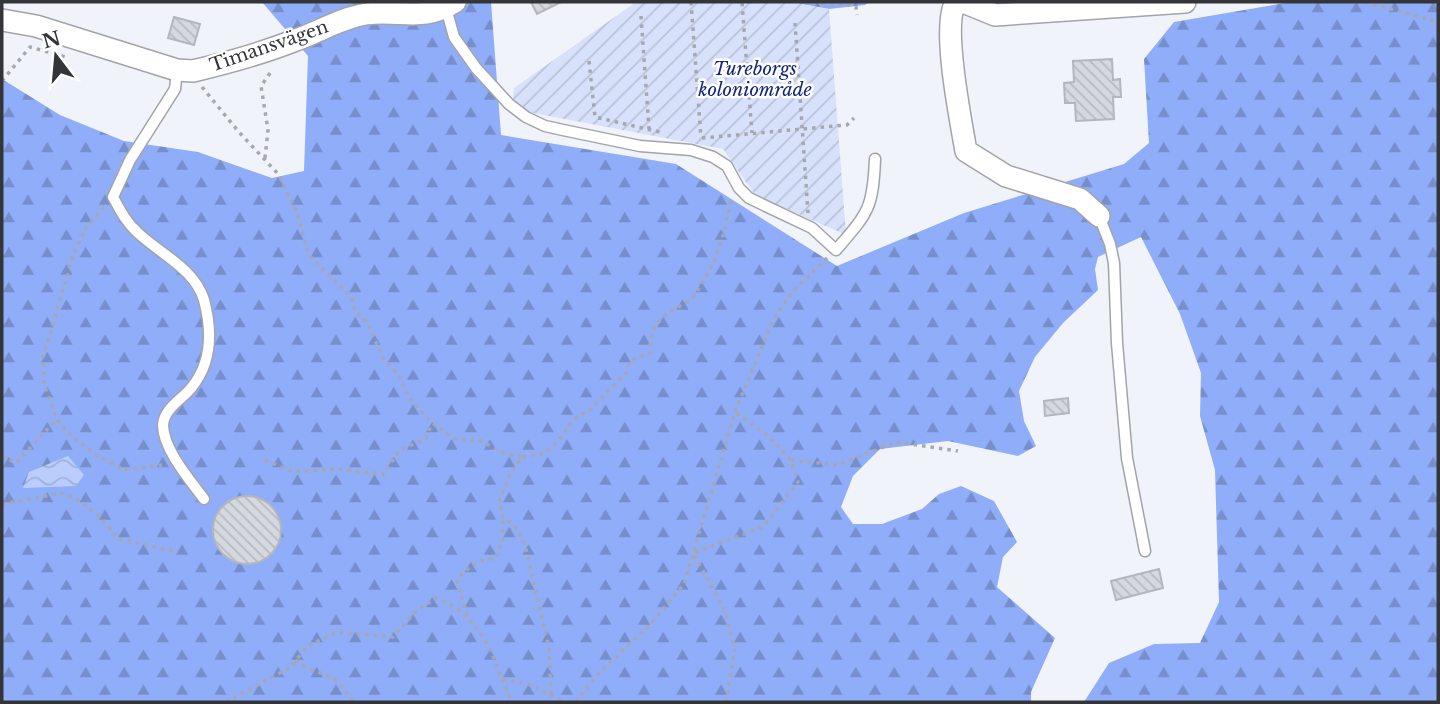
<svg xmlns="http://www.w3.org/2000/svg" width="1440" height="704" viewBox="0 0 1440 704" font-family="'Libre Baskerville',serif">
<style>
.forest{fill:url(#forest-firs)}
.garden{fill:url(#garden-furrows)}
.water{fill:url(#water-waves)}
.building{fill:url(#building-back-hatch);stroke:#b4b6bd;stroke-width:2}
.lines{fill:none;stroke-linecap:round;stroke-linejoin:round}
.lane-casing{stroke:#a2a4aa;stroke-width:13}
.street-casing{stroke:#a2a4aa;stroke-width:24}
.path{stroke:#a6a8ad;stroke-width:3.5;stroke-dasharray:3.5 5;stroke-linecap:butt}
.lane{stroke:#fff;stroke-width:10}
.street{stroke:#fff;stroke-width:21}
.labels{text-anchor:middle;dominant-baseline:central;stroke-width:5;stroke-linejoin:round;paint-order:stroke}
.street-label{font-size:18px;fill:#343538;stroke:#fff}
.park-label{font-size:18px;font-style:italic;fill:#14257a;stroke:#fff}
</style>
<defs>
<pattern id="forest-firs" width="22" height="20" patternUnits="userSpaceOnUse" patternTransform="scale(1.75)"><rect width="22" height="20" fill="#90adf9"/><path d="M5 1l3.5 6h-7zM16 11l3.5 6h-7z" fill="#768ecb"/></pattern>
<pattern id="garden-furrows" width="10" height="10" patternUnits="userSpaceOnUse" patternTransform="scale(1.75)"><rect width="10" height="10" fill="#d7e1fb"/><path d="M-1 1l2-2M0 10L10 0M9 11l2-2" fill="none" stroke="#b9c2d8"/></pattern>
<pattern id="water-waves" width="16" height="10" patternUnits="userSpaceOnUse" patternTransform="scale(1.75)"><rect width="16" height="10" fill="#bbcdfc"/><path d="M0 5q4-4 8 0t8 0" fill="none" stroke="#a1b1d9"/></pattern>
<pattern id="building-back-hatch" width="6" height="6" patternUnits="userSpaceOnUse" patternTransform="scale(1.75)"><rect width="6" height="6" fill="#d5d8df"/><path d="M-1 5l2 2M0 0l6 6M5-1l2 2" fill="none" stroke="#b7bac0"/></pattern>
</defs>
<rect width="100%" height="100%" fill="#f0f3f9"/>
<path class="forest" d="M 262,2 L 491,2 L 501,135 L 676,164 L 837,266 L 964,213 L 1124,164 L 1149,143 L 1144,59 L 1174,22 L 1291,2 L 1438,2 L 1438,702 L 1084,702 L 1109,663 L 1154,644 L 1200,643 L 1219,602 L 1215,470 L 1200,416 L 1201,373 L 1180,314 L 1141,237 L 1098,257 L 1095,269 L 1098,290 L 1063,323 L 1035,357 L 1019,391 L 1024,421 L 1036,446 L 1018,456 L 948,441 L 880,449 L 853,476 L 841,507 L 853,524 L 882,524 L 922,509 L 939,494 L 961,486 L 994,501 L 1017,542 L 1003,557 L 997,587 L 1055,638 L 1031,692 L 1031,702 L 2,702 L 2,79 L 60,115 L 124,141 L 198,152 L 272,178 L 304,171 L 308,56 Z
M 790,2 L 869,2 L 865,5 L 829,9 Z"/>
<path class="garden" d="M 636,2 L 790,2 L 829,9 L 846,235 L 755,195 L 723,149 L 512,109 L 514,88 Z"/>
<path class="water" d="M 68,456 L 84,475 L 76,486 L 23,488 L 29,472 Z"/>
<path class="building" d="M 531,2 L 561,2 L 537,14 Z
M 174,17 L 200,24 L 194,45 L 168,38 Z
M 1112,59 L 1113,80 L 1120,79 L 1121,97 L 1113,97 L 1114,119 L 1076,121 L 1075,103 L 1065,103 L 1064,83 L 1074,82 L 1073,61 Z
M 1068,398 L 1069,413 L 1045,416 L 1044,401 Z
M213 530a34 34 0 1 1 68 0a34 34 0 1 1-68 0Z
M 1159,569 L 1163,588 L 1116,600 L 1111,581 Z"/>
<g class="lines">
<defs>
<path id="lane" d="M 446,8 L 454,37 L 476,68 L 509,104 L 526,117 L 545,126 L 563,130 L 640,146 L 691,150 L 713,157 L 727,166 L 739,188 L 749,198 L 812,228 L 836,250 C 868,213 873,209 875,159
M 177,70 L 175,89 L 130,160 L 113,197 C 120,210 126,222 137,232 C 159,253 195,269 204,300 C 212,330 212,362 192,387 C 183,399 164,408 163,425 C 163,449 190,480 204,499
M 1099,216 L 1110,244 L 1114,263 L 1117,343 L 1127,458 L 1145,551"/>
<path id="street" d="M 956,2 C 941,24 961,122 966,151 L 1006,176 L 1080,199 L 1099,216
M 963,2 L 995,15 L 1185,2
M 2,20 L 36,26 L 177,70 L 193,71 C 227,63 263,53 296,40 C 319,32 341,18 366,14 C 400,9 422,23 455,2"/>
</defs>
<use href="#lane" class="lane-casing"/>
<use href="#street" class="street-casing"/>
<path class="path" d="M 691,2 L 701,138
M 813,2 C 827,5 843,2 856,7 L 857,15
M 1365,2 L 1438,22
M 742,3 L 752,133
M 641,16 L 649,129
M 795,23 L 808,213
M 589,61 L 595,117 L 664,133
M 2,81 L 30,47 L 66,57
M 202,87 L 238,131 L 279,175 L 297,213 L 309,255 L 352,298 L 355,312 L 362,317 L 370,328 L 382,357 L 401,378 L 408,397 L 432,423 L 455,439 L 479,440 L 504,453 L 523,457
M 702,138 L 847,125 L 854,118
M 265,158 L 268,130 L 261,86 L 273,69
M 104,207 L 85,229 L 73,256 L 43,357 L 44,384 L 57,420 L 67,432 L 95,454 L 124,470 L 162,465
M 2,456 L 16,463 L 56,420
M 265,460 L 293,472 L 337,469 L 384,474 L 399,451 L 426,438 L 432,423
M 791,460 L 838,465 L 896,442 L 958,451
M 2,504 L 62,493 L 82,502 L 106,523 L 118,539 L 178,552
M 467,616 L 457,579 C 470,567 477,559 495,559 L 503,539 L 503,518
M 296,660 C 311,673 327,672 339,683 C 344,688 349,696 353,702
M 502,679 L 512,702
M 551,694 L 549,648 L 525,545 L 515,527 L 503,517 L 499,502 L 510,473 L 523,457 L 545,453 L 559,440 L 573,419 L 590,410 L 626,373 L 631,360 L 650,353 C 649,321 665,315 689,301 C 694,298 699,288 702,283 C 719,257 725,230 731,200
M 226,702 L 291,667 L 307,646 L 337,632 L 393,637 L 418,609 L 437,598 C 472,611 491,646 502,679 L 532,685 L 563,702
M 576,702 L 599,673 L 649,626 L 684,584 L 735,412 L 773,320 L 793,291 L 828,257
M 726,702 L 735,648 L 724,609 L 693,553 L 763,527 L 798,482 L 791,460 L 767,435 L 735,412"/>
<use href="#lane" class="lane"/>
<use href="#street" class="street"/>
</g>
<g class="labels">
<g class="street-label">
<text transform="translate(269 46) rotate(-19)">Timansvägen</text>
</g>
<g class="park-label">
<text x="755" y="69">Tureborgs<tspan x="755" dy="21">koloniområde</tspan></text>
</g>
</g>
<rect width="1440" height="704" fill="none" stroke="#343538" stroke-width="7"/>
<g transform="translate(56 56) rotate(344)" stroke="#ffffff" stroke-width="5" paint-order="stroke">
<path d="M0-5L12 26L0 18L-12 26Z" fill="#343538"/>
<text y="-10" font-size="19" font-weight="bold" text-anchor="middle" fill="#343538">N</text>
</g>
</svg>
